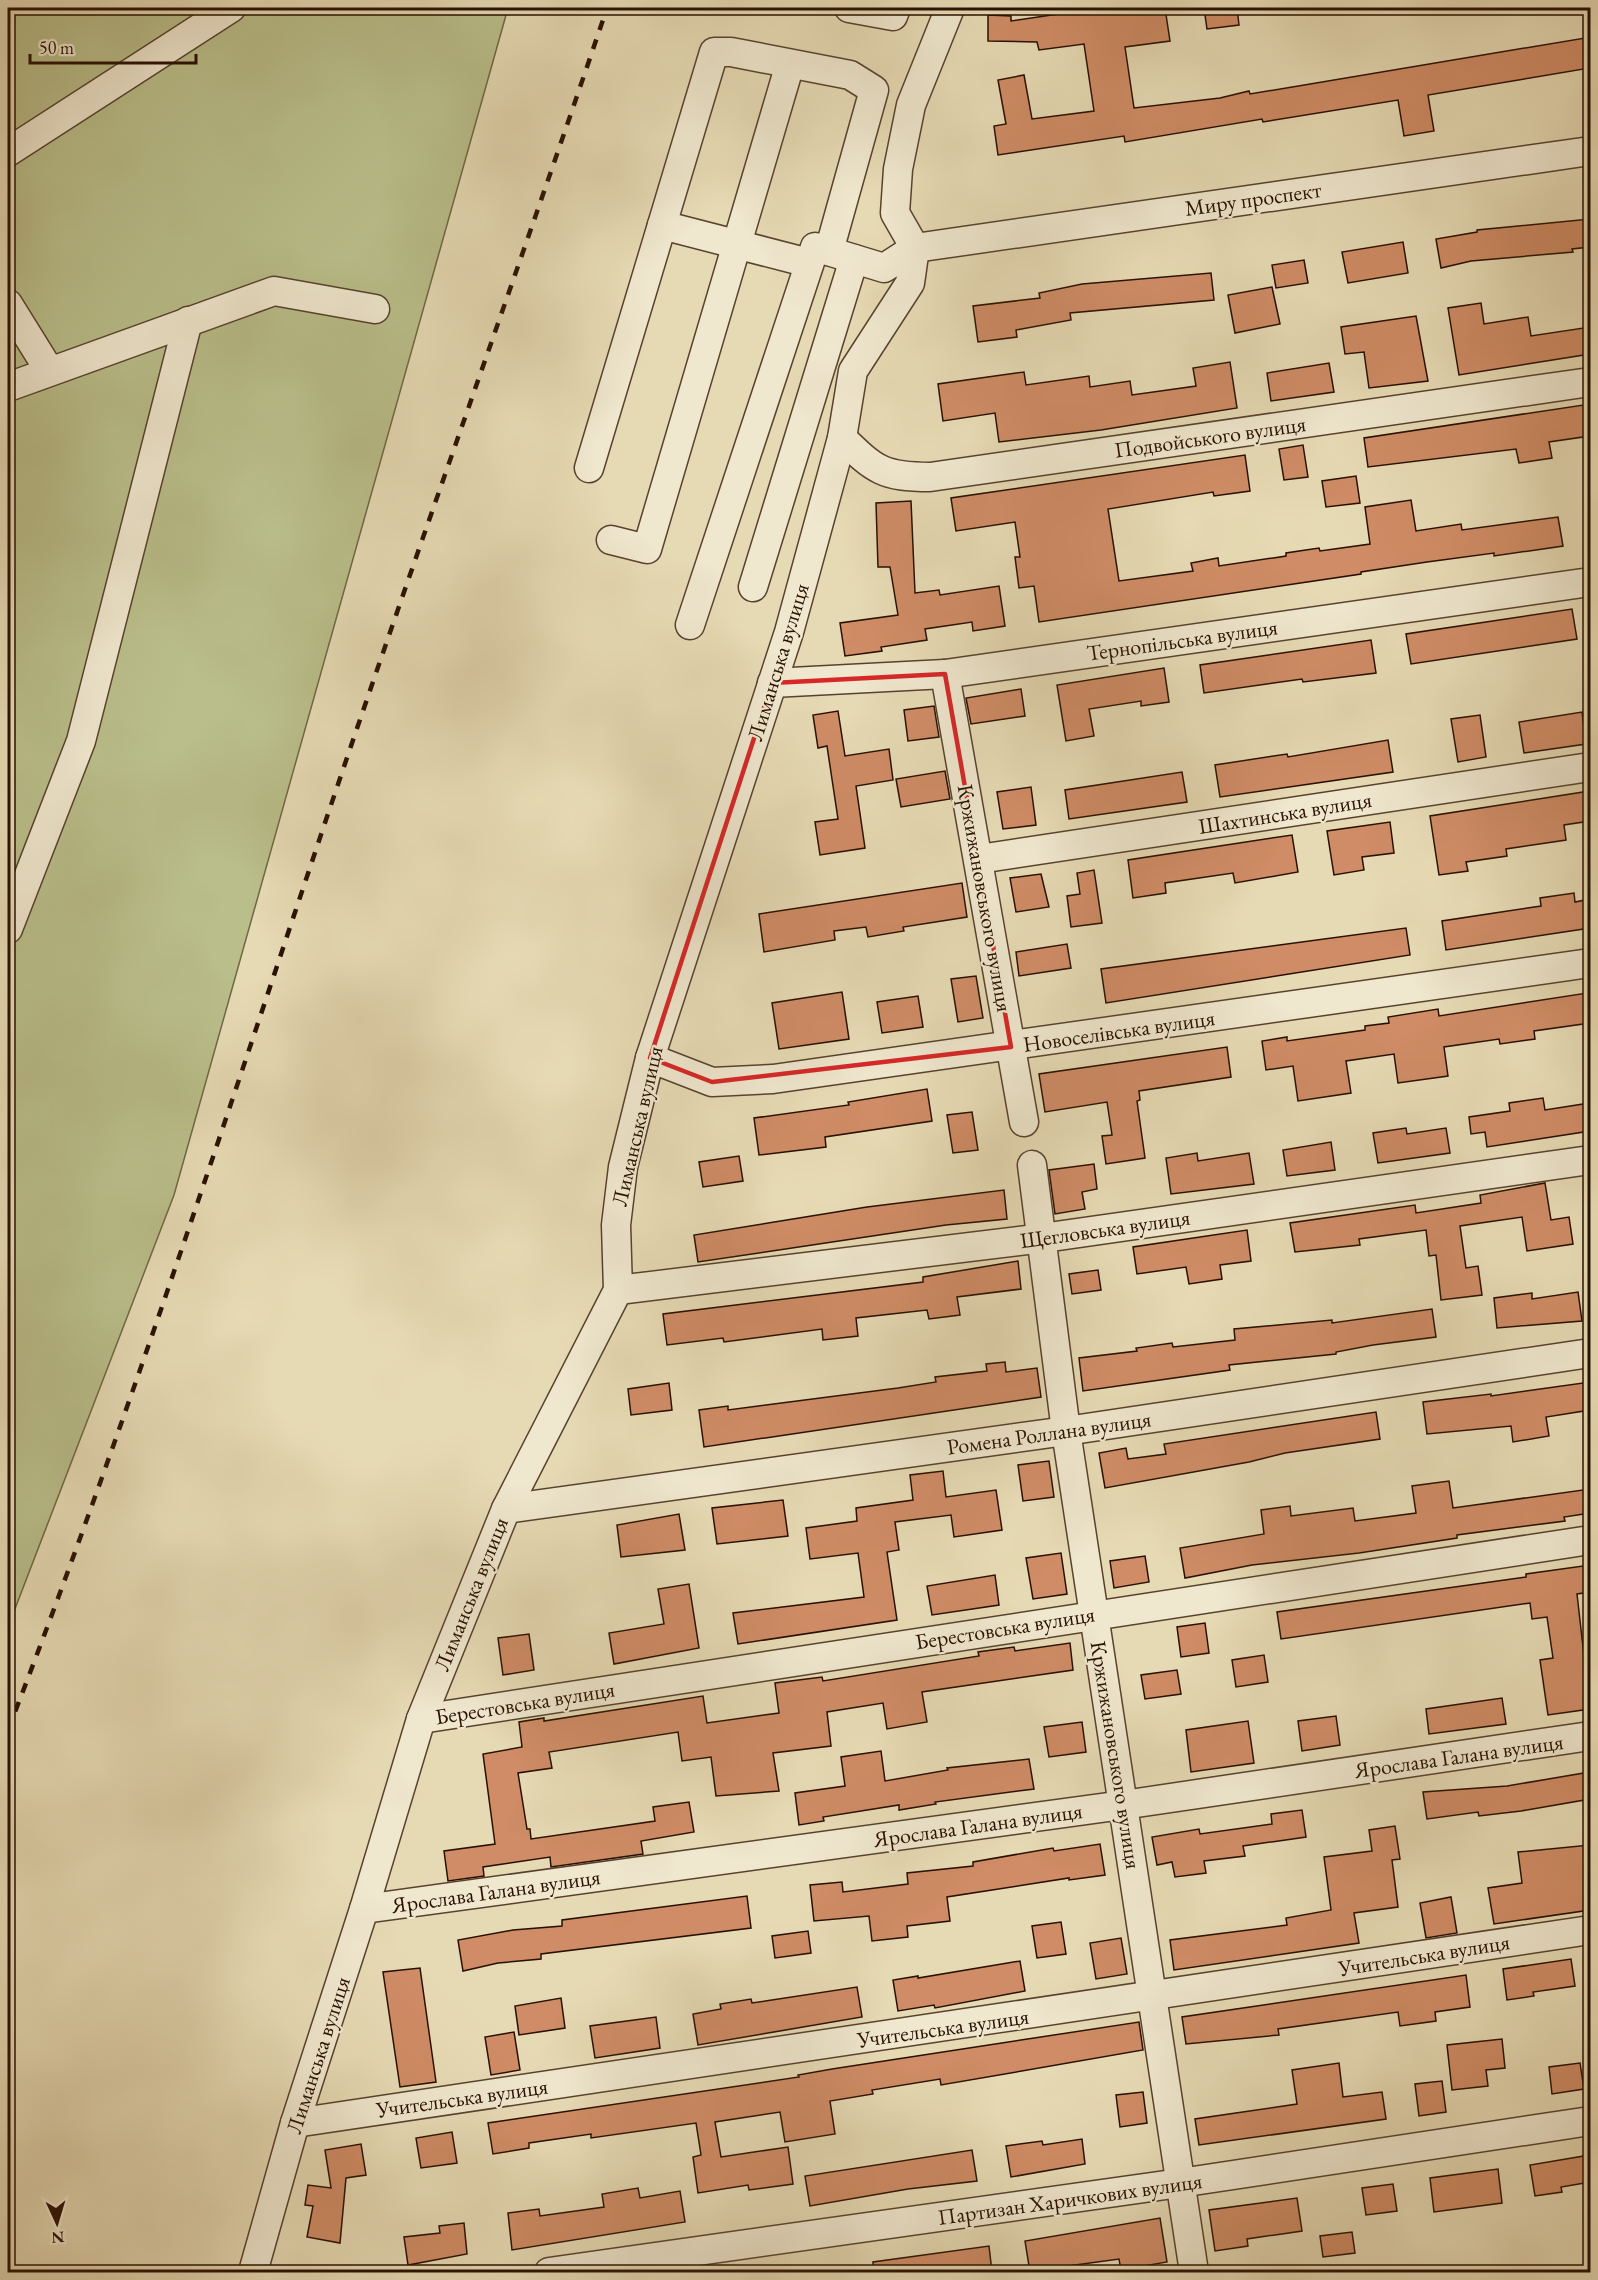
<svg xmlns="http://www.w3.org/2000/svg" width="1598" height="2280" viewBox="0 0 1598 2280" font-family="'EB Garamond',serif">
	<rect width="100%" height="100%" fill="#e6dab4"/>
	<filter id="stains"><feTurbulence type="fractalNoise" baseFrequency=".00333" numOctaves="4"/><feColorMatrix values="0 0 0 0 .2 0 0 0 0 .09 0 0 0 0 .02 0 0 0 .5 -.17"/></filter>
	<radialGradient id="worn" r=".72"><stop offset=".6" stop-color="#630" stop-opacity="0"/><stop offset="1" stop-color="#630" stop-opacity=".3"/></radialGradient>
	<polygon fill="#b9be8a" stroke="#706746" stroke-width="1.5" points="8,8 508,8 174,1195 8,1627"/>
	<g fill="#cf8c66" stroke="#281001" stroke-width="1.5">
		<polygon points="1099,8 1165,8 1170,41 1125,47 1134,108 1220,98 1249,91 1250,94 1585,38 1590,68 1428,95 1434,131 1404,136 1398,100 1263,122 1262,119 1125,142 1124,136 998,155 994,126 1006,124 998,80 1024,75 1032,119 1094,111 1084,44 1039,50 1037,42 988,41 988,15 1011,16 1011,21"/>
		<polygon points="1204,8 1237,8 1239,25 1207,29"/>
		<polygon points="1590,219 1590,247 1572,249 1573,252 1471,261 1441,268 1436,239 1477,232 1477,230"/>
		<polygon points="1403,242 1408,273 1348,283 1342,252"/>
		<polygon points="1304,260 1308,283 1276,288 1272,265"/>
		<polygon points="1211,273 1214,300 1070,313 1071,320 1016,330 1017,337 978,342 973,306 1040,298 1039,293 1082,284"/>
		<polygon points="1272,287 1280,324 1235,333 1228,295"/>
		<polygon points="1481,303 1484,324 1528,317 1531,336 1590,327 1590,354 1459,375 1448,308"/>
		<polygon points="1416,316 1428,381 1369,388 1364,352 1345,354 1341,327"/>
		<polygon points="1230,362 1237,408 1101,430 999,442 995,413 943,421 938,384 1024,372 1026,385 1089,376 1090,387 1130,381 1132,395 1196,386 1193,368"/>
		<polygon points="1329,363 1334,392 1271,401 1267,373"/>
		<polygon points="1590,404 1590,436 1549,442 1552,458 1519,463 1516,449 1368,467 1364,438"/>
		<polygon points="1303,445 1308,477 1284,480 1279,449"/>
		<polygon points="1245,455 1250,491 1214,496 1213,492 1108,509 1119,581 1193,571 1191,563 1218,558 1219,566 1286,556 1286,553 1319,548 1320,551 1370,544 1365,507 1411,500 1416,531 1461,524 1462,530 1558,517 1563,546 1494,556 1494,553 1427,562 1361,572 1361,574 1039,622 1034,586 1019,588 1015,557 1020,557 1015,522 956,531 951,498"/>
		<polygon points="1356,476 1360,503 1326,507 1322,481"/>
		<polygon points="911,501 915,593 939,590 940,595 999,586 1005,626 973,631 972,622 925,629 927,640 881,647 882,651 845,656 840,623 898,615 890,567 878,567 876,503"/>
		<polygon points="1572,609 1577,639 1411,664 1406,634"/>
		<polygon points="1371,640 1376,673 1303,682 1302,679 1204,693 1200,665"/>
		<polygon points="1164,668 1169,702 1141,706 1141,701 1089,709 1094,736 1066,741 1057,685"/>
		<polygon points="1021,689 1025,716 971,724 966,698"/>
		<polygon points="934,706 939,737 908,741 904,710"/>
		<polygon points="838,711 845,756 889,749 893,780 856,786 865,848 820,855 815,822 838,819 827,746 818,748 813,715"/>
		<polygon points="1582,712 1586,744 1524,753 1519,722"/>
		<polygon points="1480,715 1486,757 1458,762 1451,719"/>
		<polygon points="1388,740 1393,772 1220,797 1215,765 1287,754 1288,757"/>
		<polygon points="945,771 950,799 901,807 896,779"/>
		<polygon points="1182,772 1187,802 1069,819 1065,790"/>
		<polygon points="1031,787 1036,825 1003,829 997,792"/>
		<polygon points="1590,791 1590,821 1564,825 1566,840 1506,849 1507,856 1466,862 1468,871 1439,875 1430,816"/>
		<polygon points="1390,822 1394,853 1362,857 1364,870 1334,875 1327,831"/>
		<polygon points="1292,835 1298,872 1235,883 1233,873 1165,883 1166,893 1133,898 1128,860"/>
		<polygon points="1094,870 1102,923 1071,927 1067,896 1080,894 1077,873"/>
		<polygon points="1041,874 1049,907 1016,912 1010,878"/>
		<polygon points="962,883 967,917 903,927 904,931 868,937 866,927 834,931 835,940 764,952 759,914"/>
		<polygon points="1574,893 1575,902 1590,899 1590,928 1446,950 1442,921 1541,906 1540,898"/>
		<polygon points="1406,928 1410,955 1106,1003 1101,969"/>
		<polygon points="1067,944 1071,968 1019,976 1016,952"/>
		<polygon points="976,976 983,1018 958,1022 951,979"/>
		<polygon points="842,992 849,1039 779,1049 772,1003"/>
		<polygon points="1587,993 1590,1023 1534,1031 1535,1039 1500,1044 1499,1039 1444,1047 1448,1076 1398,1083 1394,1054 1346,1061 1351,1093 1298,1101 1293,1066 1266,1070 1262,1041 1287,1037 1287,1041 1365,1030 1365,1026 1389,1023 1388,1017 1438,1009 1439,1016"/>
		<polygon points="918,996 923,1027 882,1033 877,1002"/>
		<polygon points="1227,1047 1231,1077 1139,1091 1140,1100 1137,1101 1145,1158 1106,1164 1102,1136 1112,1135 1107,1102 1045,1112 1039,1074"/>
		<polygon points="927,1089 932,1121 825,1137 826,1147 759,1155 754,1118 849,1105 848,1102"/>
		<polygon points="1543,1098 1545,1110 1590,1103 1590,1131 1487,1147 1485,1132 1471,1134 1469,1117 1510,1111 1509,1103"/>
		<polygon points="972,1112 978,1150 953,1153 947,1115"/>
		<polygon points="1406,1128 1407,1134 1446,1128 1450,1153 1378,1163 1373,1133"/>
		<polygon points="1331,1142 1335,1170 1287,1176 1283,1150"/>
		<polygon points="1197,1153 1198,1161 1249,1153 1254,1184 1171,1194 1166,1158"/>
		<polygon points="739,1156 743,1181 703,1187 699,1162"/>
		<polygon points="1094,1164 1097,1189 1082,1192 1085,1209 1055,1214 1049,1170"/>
		<polygon points="1545,1183 1551,1220 1569,1217 1573,1244 1527,1251 1522,1217 1460,1226 1466,1268 1478,1266 1482,1295 1441,1300 1436,1255 1429,1256 1426,1230 1359,1239 1360,1245 1295,1252 1290,1223 1415,1205 1416,1213 1481,1203 1480,1195"/>
		<polygon points="1004,1190 1007,1219 946,1225 698,1262 694,1235 867,1207"/>
		<polygon points="1247,1230 1251,1261 1220,1265 1222,1279 1189,1284 1186,1267 1137,1274 1133,1247"/>
		<polygon points="1018,1261 1021,1289 957,1297 960,1315 929,1319 927,1310 856,1318 858,1336 823,1340 822,1329 724,1342 723,1338 667,1345 663,1314 923,1282 923,1277"/>
		<polygon points="1098,1270 1101,1290 1072,1294 1069,1274"/>
		<polygon points="1578,1292 1582,1321 1497,1328 1494,1298 1532,1293 1532,1299"/>
		<polygon points="1432,1309 1436,1337 1373,1345 1336,1352 1336,1354 1229,1365 1230,1370 1083,1391 1079,1358 1137,1351 1136,1348 1172,1343 1173,1347 1235,1340 1234,1329 1332,1320 1332,1323"/>
		<polygon points="1005,1362 1006,1372 1037,1368 1041,1397 704,1447 699,1410 728,1406 728,1410 898,1388 936,1382 935,1377 987,1371 986,1364"/>
		<polygon points="1590,1382 1590,1410 1546,1417 1549,1436 1513,1442 1511,1426 1427,1434 1423,1402 1491,1394 1491,1396"/>
		<polygon points="669,1383 672,1410 631,1415 628,1389"/>
		<polygon points="1376,1412 1380,1439 1285,1453 1249,1462 1105,1488 1099,1453 1126,1448 1128,1459 1166,1454 1164,1444"/>
		<polygon points="1049,1461 1054,1497 1023,1501 1018,1465"/>
		<polygon points="943,1471 946,1497 996,1490 1002,1530 954,1537 951,1515 895,1522 899,1550 887,1552 897,1620 738,1644 733,1613 864,1597 858,1553 810,1559 806,1528 857,1521 856,1508 913,1500 910,1475"/>
		<polygon points="1449,1481 1453,1508 1590,1489 1590,1513 1564,1517 1565,1521 1457,1535 1457,1538 1359,1553 1252,1565 1185,1578 1180,1548 1264,1534 1261,1510 1290,1506 1291,1516 1353,1508 1355,1521 1416,1513 1412,1486"/>
		<polygon points="783,1500 788,1536 717,1544 712,1508"/>
		<polygon points="679,1514 685,1550 621,1557 617,1525"/>
		<polygon points="1061,1553 1067,1594 1033,1599 1026,1558"/>
		<polygon points="1145,1556 1149,1582 1114,1588 1110,1561"/>
		<polygon points="1590,1565 1590,1592 1577,1594 1590,1709 1548,1715 1540,1660 1553,1658 1547,1617 1532,1619 1530,1603 1281,1639 1277,1612 1526,1577 1526,1574"/>
		<polygon points="995,1575 999,1605 932,1615 927,1586"/>
		<polygon points="689,1584 699,1648 614,1664 609,1633 664,1624 658,1589"/>
		<polygon points="1205,1623 1209,1653 1181,1657 1177,1627"/>
		<polygon points="529,1634 534,1670 503,1675 498,1638"/>
		<polygon points="1070,1643 1073,1670 922,1692 927,1722 887,1729 883,1703 827,1712 831,1746 773,1753 779,1791 716,1796 711,1757 682,1761 678,1732 549,1752 552,1768 518,1773 527,1829 530,1829 531,1839 655,1821 653,1807 689,1802 694,1832 641,1841 643,1854 551,1867 550,1857 483,1867 484,1876 448,1881 444,1851 495,1844 483,1754 522,1747 519,1722 544,1718 544,1721 703,1696 707,1723 779,1713 775,1683 822,1677 823,1681 979,1656 978,1652 1014,1647 1015,1651"/>
		<polygon points="1264,1655 1268,1682 1236,1687 1232,1660"/>
		<polygon points="1177,1670 1181,1694 1145,1699 1141,1675"/>
		<polygon points="1502,1698 1506,1724 1429,1734 1426,1709"/>
		<polygon points="1336,1716 1340,1745 1302,1751 1298,1721"/>
		<polygon points="1248,1721 1254,1763 1191,1772 1186,1730"/>
		<polygon points="1082,1722 1086,1752 1049,1757 1044,1727"/>
		<polygon points="881,1751 885,1781 948,1770 947,1768 1029,1759 1034,1789 935,1802 936,1804 899,1810 899,1805 823,1817 824,1821 799,1825 795,1793 845,1786 841,1757"/>
		<polygon points="1590,1772 1590,1799 1521,1811 1479,1816 1478,1812 1427,1819 1423,1792 1507,1786"/>
		<polygon points="1302,1810 1306,1837 1243,1846 1245,1856 1204,1861 1206,1873 1175,1877 1172,1862 1157,1865 1152,1837 1199,1829 1200,1834 1272,1824 1271,1814"/>
		<polygon points="1395,1826 1400,1859 1392,1860 1398,1907 1354,1913 1359,1943 1174,1970 1170,1940 1287,1925 1286,1918 1331,1910 1324,1857 1372,1851 1369,1830"/>
		<polygon points="1100,1844 1105,1875 1069,1880 1069,1878 947,1897 950,1921 907,1926 908,1937 872,1941 869,1916 814,1921 810,1885 842,1882 843,1892 908,1884 907,1873 973,1866 973,1862 1053,1848 1054,1851"/>
		<polygon points="1590,1845 1590,1910 1494,1924 1488,1888 1522,1883 1518,1852"/>
		<polygon points="747,1896 751,1928 541,1954 541,1959 498,1963 463,1971 458,1940 513,1930 562,1926 562,1920"/>
		<polygon points="1451,1897 1457,1933 1426,1938 1420,1903"/>
		<polygon points="1061,1922 1066,1954 1037,1958 1032,1926"/>
		<polygon points="808,1931 811,1953 775,1958 772,1936"/>
		<polygon points="1121,1938 1127,1974 1096,1979 1090,1943"/>
		<polygon points="1571,1959 1575,1986 1533,1992 1534,1996 1507,2000 1503,1969"/>
		<polygon points="1020,1961 1025,1991 935,2008 934,2005 898,2011 893,1980 918,1976 918,1978"/>
		<polygon points="420,1968 436,2082 400,2087 383,1972"/>
		<polygon points="1466,1975 1470,2007 1435,2012 1436,2021 1400,2026 1398,2012 1278,2029 1279,2035 1186,2044 1182,2017"/>
		<polygon points="857,1987 862,2017 698,2045 693,2014 721,2009 720,2004 751,1999 752,2003"/>
		<polygon points="561,1998 565,2028 519,2035 515,2006"/>
		<polygon points="656,2017 660,2048 595,2058 590,2026"/>
		<polygon points="1139,2022 1143,2050 941,2085 940,2079 872,2090 873,2094 830,2101 835,2134 785,2142 780,2112 715,2122 721,2157 788,2147 793,2184 749,2190 748,2185 698,2193 693,2157 701,2155 696,2123 591,2138 591,2134 529,2143 529,2148 493,2154 488,2123 799,2077 798,2075 832,2069"/>
		<polygon points="514,2032 520,2070 491,2075 485,2037"/>
		<polygon points="1502,2039 1505,2068 1486,2070 1488,2086 1452,2090 1447,2045"/>
		<polygon points="1339,2063 1343,2097 1382,2092 1386,2119 1199,2145 1195,2119 1297,2104 1292,2070"/>
		<polygon points="1580,2063 1584,2089 1552,2094 1549,2067"/>
		<polygon points="1442,2081 1446,2112 1419,2116 1415,2084"/>
		<polygon points="1143,2092 1147,2123 1120,2127 1116,2095"/>
		<polygon points="452,2132 457,2163 421,2168 416,2138"/>
		<polygon points="1082,2139 1085,2164 1011,2177 1006,2146 1042,2141 1043,2145"/>
		<polygon points="361,2144 366,2175 346,2178 340,2243 307,2237 313,2206 305,2205 308,2185 331,2188 325,2150"/>
		<polygon points="972,2150 977,2181 908,2189 810,2206 805,2176"/>
		<polygon points="1590,2155 1590,2182 1561,2187 1562,2192 1535,2196 1530,2165"/>
		<polygon points="1498,2169 1502,2203 1434,2212 1430,2178"/>
		<polygon points="1393,2184 1397,2211 1366,2215 1362,2188"/>
		<polygon points="638,2188 640,2198 680,2191 685,2222 512,2250 508,2213 539,2209 540,2216 604,2207 602,2194"/>
		<polygon points="1297,2198 1302,2231 1247,2239 1248,2246 1215,2251 1209,2210"/>
		<polygon points="1160,2218 1167,2262 1121,2270 1119,2259 1061,2267 1062,2272 1030,2272 1025,2241"/>
		<polygon points="464,2223 467,2254 408,2265 404,2237 440,2233 439,2226"/>
		<polygon points="1352,2232 1355,2253 1323,2257 1320,2236"/>
		<polygon points="989,2246 992,2272 873,2272 873,2262"/>
	</g>
	<g fill="none" stroke-linecap="round" stroke-linejoin="round">
		<defs>
			<g id="minor">
				<polyline points="849,8 893,16 896,8"/>
				<polyline points="8,152 231,8"/>
				<polyline points="662,225 809,263"/>
				<polyline points="8,304 49,370"/>
				<polyline points="8,387 274,291 375,309"/>
				<path d="M 842,438 C 875,470 883,477 930,477 L 1590,382"/>
				<polyline points="589,468 714,52 731,52 850,75 874,90 829,251"/>
				<polyline points="611,540 647,549 790,64"/>
				<polyline points="753,587 854,259"/>
				<polyline points="690,625 815,247 884,268 915,248 1590,151"/>
				<polyline points="945,674 1024,1122"/>
				<polyline points="772,683 945,674 1590,582"/>
				<polyline points="979,859 1590,767"/>
				<polyline points="8,929 81,741 188,321"/>
				<polyline points="650,1058 712,1082 773,1079 1590,963"/>
				<polyline points="1032,1165 1066,1431 1194,2272"/>
				<polyline points="618,1290 1043,1238 1590,1160"/>
				<polyline points="506,1509 1066,1431 1590,1353"/>
				<polyline points="421,1719 1590,1540"/>
				<polyline points="364,1909 1123,1805 1590,1736"/>
				<polyline points="295,2123 1590,1930"/>
				<polyline points="253,2272 295,2123 364,1909 421,1719 506,1509 618,1290 616,1225 623,1167 650,1058 789,632 842,438 853,371 910,283 915,248 895,213 898,169 911,105 950,8"/>
				<polyline points="549,2272 1180,2183 1590,2121"/>
			</g>
		</defs>
		<use href="#minor" stroke="#58422e" stroke-width="31"/>
		<use href="#minor" stroke="#efe7ce" stroke-width="28"/>
		<path stroke="#281001" stroke-width="4.5" stroke-dasharray="10 10" stroke-linecap="butt" d="M 8,1730 C 126,1426 227,1114 331,805 C 421,538 517,274 607,8"/>
	</g>
	<path fill="none" stroke="#d62828" stroke-width="4.5" stroke-linejoin="round" d="M 945,674 L 1011,1047 L 712,1082 L 650,1058 L 772,683 Z"/>
	<g text-anchor="middle" dominant-baseline="central" stroke-width="4.5" stroke-linejoin="round" paint-order="stroke">
		<g font-size="22" fill="#281001" stroke="#efe7ce">
			<text transform="translate(1253 199) rotate(-8)">Миру проспект</text>
			<text transform="translate(1210 437) rotate(-8)">Подвойського вулиця</text>
			<text transform="translate(1182 640) rotate(-8)">Тернопільська вулиця</text>
			<text transform="translate(778 662) rotate(-73)">Лиманська вулиця</text>
			<text transform="translate(1285 813) rotate(-9)">Шахтинська вулиця</text>
			<text transform="translate(985 898) rotate(80)">Кржижановського вулиця</text>
			<text transform="translate(1119 1031) rotate(-8)">Новоселівська вулиця</text>
			<text transform="translate(637 1126) rotate(-77)">Лиманська вулиця</text>
			<text transform="translate(1105 1229) rotate(-8)">Щегловська вулиця</text>
			<text transform="translate(1049 1433) rotate(-8)">Ромена Роллана вулиця</text>
			<text transform="translate(471 1594) rotate(-68)">Лиманська вулиця</text>
			<text transform="translate(1005 1628) rotate(-9)">Берестовська вулиця</text>
			<text transform="translate(525 1703) rotate(-9)">Берестовська вулиця</text>
			<text transform="translate(1116 1755) rotate(81)">Кржижановського вулиця</text>
			<text transform="translate(1459 1756) rotate(-8)">Ярослава Галана вулиця</text>
			<text transform="translate(978 1825) rotate(-8)">Ярослава Галана вулиця</text>
			<text transform="translate(496 1891) rotate(-8)">Ярослава Галана вулиця</text>
			<text transform="translate(1424 1955) rotate(-9)">Учительська вулиця</text>
			<text transform="translate(943 2028) rotate(-8)">Учительська вулиця</text>
			<text transform="translate(318 2055) rotate(-72)">Лиманська вулиця</text>
			<text transform="translate(462 2098) rotate(-8)">Учительська вулиця</text>
			<text transform="translate(1070 2199) rotate(-8)">Партизан Харичкових вулиця</text>
		</g>
	</g>
	<rect width="1598" height="2280" fill="none" stroke="#e6dab4" stroke-width="30"/>
	<rect x="9" y="9" width="1580" height="2262" fill="none" stroke="#281001" stroke-width="3"/>
	<rect x="15" y="15" width="1568" height="2250" fill="none" stroke="#281001" stroke-width="1.5"/>
	<g transform="translate(57 2223) rotate(176)" stroke="#efe7ce" stroke-width="4.5" paint-order="stroke">
	<path d="M0-4.5L10 22L0 15L-10 22Z" fill="#281001"/>
	<text y="-9" font-size="16" font-weight="bold" text-anchor="middle" fill="#281001">N</text>
	</g>
	<path d="M30 54v9h166v-9" fill="none" stroke="#281001" stroke-width="3"/>
	<text x="39" y="54" font-size="18" fill="#281001" stroke="#efe7ce" stroke-width="4.5" paint-order="stroke">50 m</text>
	<rect width="100%" height="100%" filter="url(#stains)"/>
	<rect width="100%" height="100%" fill="url(#worn)"/>
</svg>
